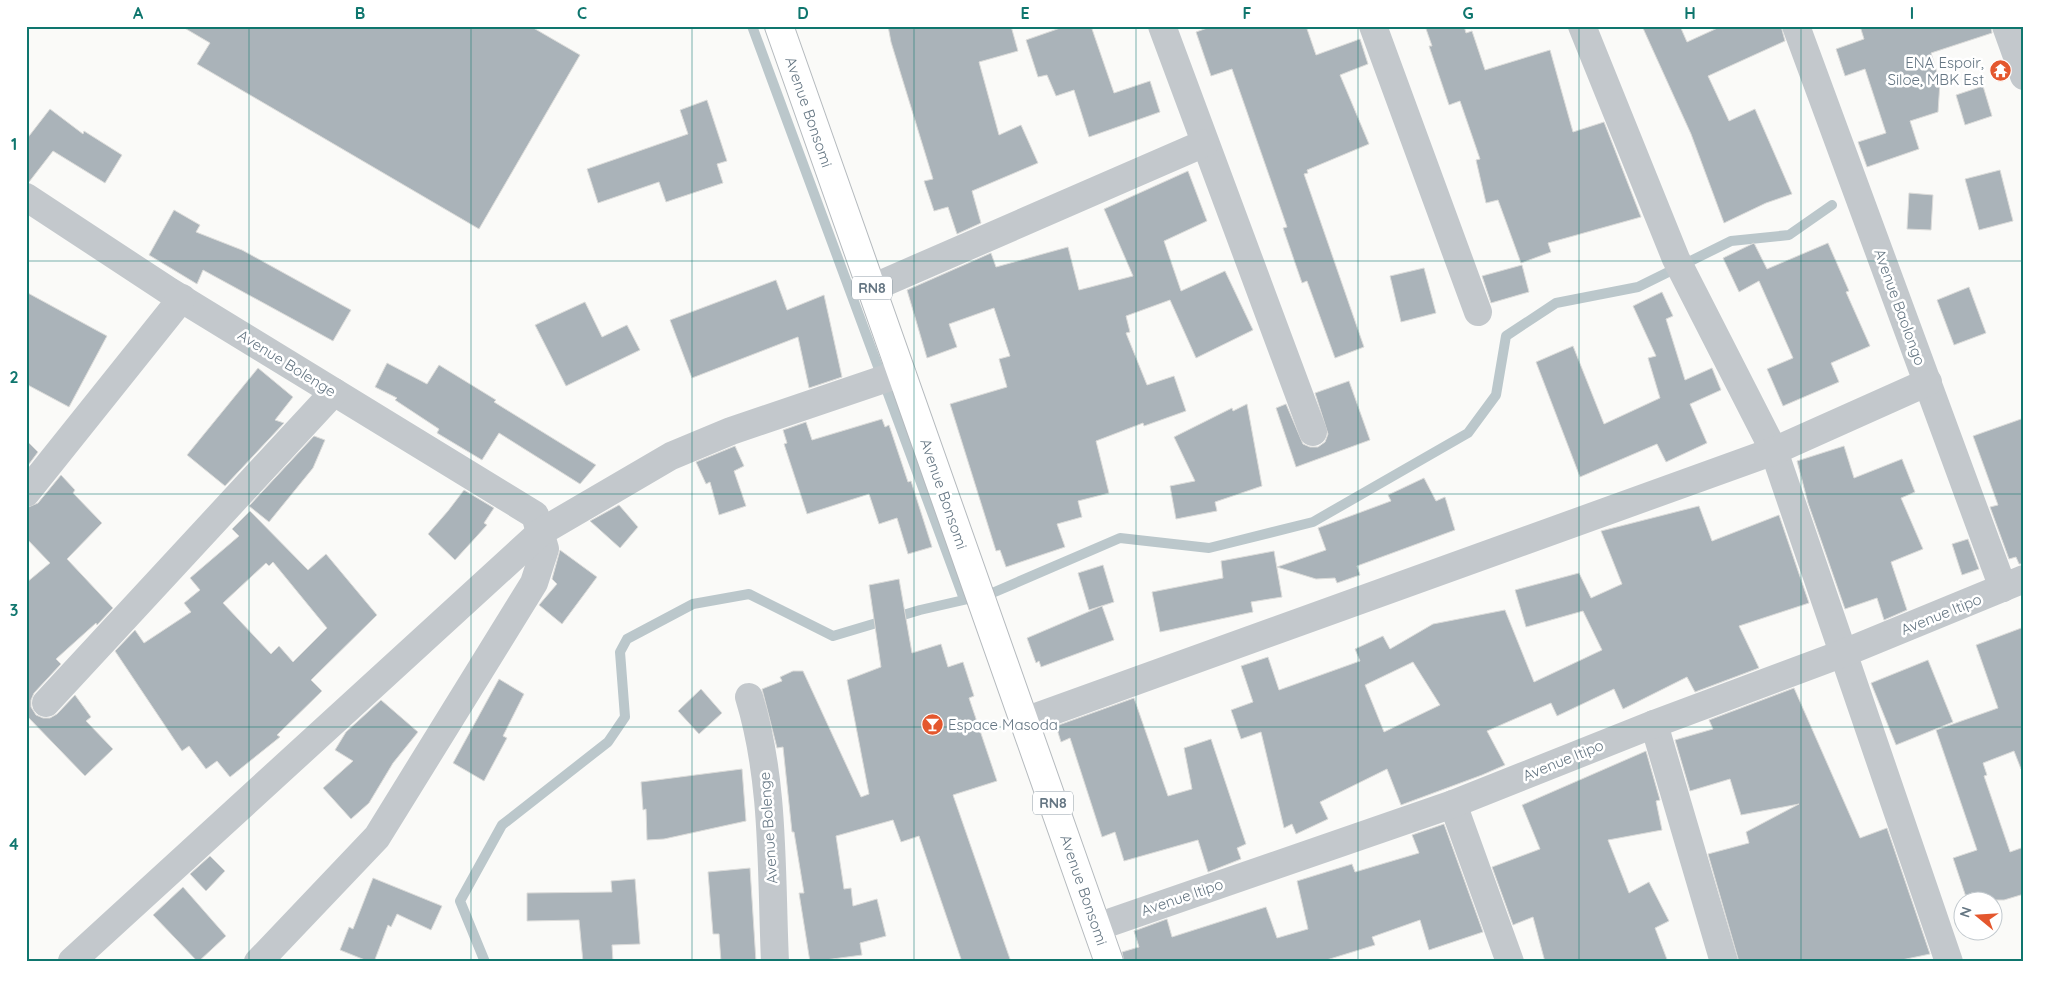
<svg xmlns="http://www.w3.org/2000/svg" width="2050" height="988" viewBox="0 0 2050 988" font-family="Quicksand,sans-serif">
	<rect width="100%" height="100%" fill="#fafaf8"/>
	<g fill="none" stroke-linecap="round" stroke-linejoin="round">
		<g stroke="#bbc7cb" stroke-width="10">
			<polyline points="752,26 964,599"/>
			<polyline points="485,962 460,901 502,825 608,742 625,717 620,652 627,639 693,604 749,594 833,636 920,610 990,594 1120,538 1209,548 1313,522 1468,433 1496,395 1506,336 1556,303 1638,287 1731,241 1789,235 1832,205"/>
		</g>
	</g>
	<g fill="#aab3b9" stroke="#dcdcda" fill-rule="evenodd">
		<polygon points="181,26 530,26 580,55 479,229 197,64 210,43"/>
		<polygon points="888,26 1011,26 1018,51 979,62 999,135 1021,125 1038,163 972,191 981,223 957,234 948,207 934,211 924,181 933,179 891,42"/>
		<polygon points="1066,26 1091,26 1114,93 1150,81 1160,112 1089,137 1074,90 1056,96 1047,75 1038,77 1026,40"/>
		<polygon points="1213,26 1306,26 1316,55 1360,39 1368,64 1340,75 1369,144 1307,170 1308,173 1304,174 1364,347 1335,358 1307,281 1302,283 1283,228 1287,227 1232,69 1211,76 1196,32"/>
		<polygon points="1425,26 1464,26 1466,33 1472,31 1485,70 1550,50 1573,132 1604,122 1641,217 1548,243 1551,252 1521,263 1498,200 1486,203 1476,160 1480,159 1460,101 1449,105 1429,46 1432,46"/>
		<polygon points="1642,26 1680,26 1687,42 1722,26 1781,26 1785,41 1708,76 1729,121 1755,109 1792,194 1766,203 1724,223 1691,134"/>
		<polygon points="1860,26 1991,26 1992,33 1931,53 1940,82 1938,112 1910,121 1919,149 1867,167 1858,142 1886,133 1865,69 1845,76 1836,49 1864,39"/>
		<polygon points="1983,86 1992,116 1965,125 1956,95"/>
		<polygon points="707,100 727,161 717,164 723,183 666,202 659,182 598,203 587,169 688,134 680,110"/>
		<polygon points="50,109 83,134 84,131 122,155 105,183 53,151 29,182 26,181 26,140"/>
		<polygon points="2000,170 2013,221 1979,230 1965,179"/>
		<polygon points="1188,171 1207,221 1164,241 1181,291 1225,271 1253,330 1196,358 1170,300 1126,316 1130,332 1126,333 1147,385 1174,376 1186,411 1144,426 1143,423 1096,441 1109,493 1078,501 1082,517 1057,524 1065,547 1006,567 1000,550 996,551 950,404 1007,387 999,359 1010,356 994,308 949,324 957,347 927,358 907,290 991,253 996,267 1068,247 1079,290 1133,276 1104,209"/>
		<polygon points="1909,193 1933,195 1931,230 1907,229"/>
		<polygon points="174,210 200,225 196,232 242,250 351,310 333,341 203,270 197,284 149,255"/>
		<polygon points="1754,243 1767,269 1828,243 1849,291 1846,292 1870,346 1831,363 1839,382 1783,406 1767,369 1793,358 1759,281 1739,292 1723,258"/>
		<polygon points="1522,265 1529,292 1491,303 1482,276"/>
		<polygon points="1424,268 1436,313 1401,322 1390,276"/>
		<polygon points="776,280 787,310 824,295 842,377 809,388 798,337 692,378 670,320"/>
		<polygon points="1969,287 1986,333 1954,345 1937,300"/>
		<polygon points="26,292 107,336 69,407 26,384"/>
		<polygon points="1662,292 1673,316 1666,319 1685,380 1712,368 1721,390 1690,404 1707,443 1666,462 1657,444 1580,477 1536,362 1573,346 1604,424 1660,398 1648,358 1656,356 1633,306"/>
		<polygon points="585,302 602,337 627,325 640,350 566,386 535,325"/>
		<polygon points="387,363 427,384 439,365 496,400 494,402 596,465 580,484 499,433 482,460 437,433 439,429 395,400 397,398 375,387"/>
		<polygon points="258,368 293,397 275,420 284,423 225,486 187,455"/>
		<polygon points="1349,381 1370,440 1296,467 1276,408 1286,404 1303,444 1310,447 1318,447 1325,442 1328,434 1315,393"/>
		<polygon points="1247,404 1262,486 1215,502 1217,511 1176,519 1170,486 1195,481 1174,437 1232,408 1233,411"/>
		<polygon points="2024,418 2024,564 2019,564 2016,557 2009,559 1990,507 1998,505 1973,436"/>
		<polygon points="882,419 885,427 889,425 908,482 911,481 932,547 908,554 897,518 879,524 869,494 807,514 784,444 787,443 783,430 806,422 812,440"/>
		<polygon points="314,436 325,440 313,468 269,522 249,506"/>
		<polygon points="26,440 38,452 26,468"/>
		<polygon points="735,446 744,466 734,471 746,506 719,515 710,482 706,484 696,462"/>
		<polygon points="1844,446 1854,478 1902,459 1915,492 1901,498 1923,549 1891,562 1907,610 1884,620 1877,598 1845,609 1808,503 1797,461"/>
		<polygon points="61,475 75,490 73,493 102,523 67,559 113,608 97,625 96,623 56,659 61,664 34,693 31,700 31,707 36,715 43,718 50,718 57,714 75,695 91,717 86,721 113,749 85,776 26,715 26,583 50,563 26,538 26,508 38,503"/>
		<polygon points="1424,478 1436,501 1445,497 1455,530 1357,566 1360,575 1337,583 1335,578 1316,579 1277,567 1326,550 1318,528 1391,501 1388,495"/>
		<polygon points="464,490 494,508 484,523 487,525 455,560 428,534 448,511"/>
		<polygon points="619,505 638,527 620,548 590,521"/>
		<path d="M 1699,506 L 1712,541 L 1779,515 L 1809,603 L 1739,626 L 1759,668 L 1695,692 L 1687,677 L 1623,709 L 1614,689 L 1557,716 L 1551,703 L 1487,731 L 1505,765 L 1482,775 L 1401,805 L 1387,769 L 1320,802 L 1328,819 L 1296,834 L 1292,824 L 1284,828 L 1261,732 L 1241,739 L 1231,710 L 1253,702 L 1241,666 L 1268,657 L 1279,690 L 1360,661 L 1355,649 L 1383,636 L 1390,649 L 1433,624 L 1505,610 L 1534,682 L 1602,650 L 1583,611 L 1526,627 L 1515,590 L 1579,573 L 1591,598 L 1622,584 L 1601,531 ZM 1413,662 L 1440,705 L 1384,732 L 1365,685 Z"/>
		<path d="M 250,511 L 308,570 L 326,554 L 377,615 L 311,680 L 322,691 L 277,735 L 280,737 L 230,777 L 217,761 L 206,769 L 189,746 L 182,751 L 115,651 L 135,630 L 144,643 L 191,612 L 184,603 L 200,590 L 190,578 L 239,536 L 232,529 ZM 273,562 L 327,628 L 293,662 L 279,646 L 271,654 L 223,603 L 266,563 L 269,566 Z"/>
		<polygon points="1968,539 1979,569 1962,575 1952,544"/>
		<polygon points="560,550 597,577 562,624 539,605 557,584 552,579"/>
		<polygon points="1274,551 1282,597 1251,602 1253,612 1160,632 1152,592 1223,578 1221,561"/>
		<polygon points="1103,565 1114,602 1089,610 1078,573"/>
		<polygon points="899,579 912,653 941,644 948,667 963,662 974,696 969,698 997,781 953,795 1011,962 962,962 919,836 901,842 893,820 836,836 844,889 851,888 853,906 877,899 886,936 860,943 862,955 810,962 799,893 804,893 794,832 792,832 783,747 777,748 762,689 782,681 780,677 793,671 803,671 861,797 869,794 847,680 881,667 869,585"/>
		<polygon points="1102,606 1114,640 1041,667 1039,661 1036,663 1027,638"/>
		<polygon points="2024,627 2024,768 2021,769 2014,751 1983,763 1987,775 1984,776 2010,852 2024,847 2024,894 2004,900 1967,900 1953,858 1977,850 1936,730 1998,708 1976,645"/>
		<polygon points="1928,660 1953,722 1896,745 1871,683"/>
		<polygon points="499,679 524,694 503,736 507,738 484,781 453,763"/>
		<polygon points="1794,688 1860,838 1887,828 1930,954 1892,962 1739,962 1708,854 1749,843 1746,832 1799,804 1741,815 1730,779 1690,791 1675,740 1713,729 1709,720"/>
		<polygon points="701,689 722,713 699,734 678,711"/>
		<polygon points="1134,698 1168,796 1192,789 1184,748 1211,739 1246,844 1237,848 1241,859 1208,872 1198,840 1124,861 1115,832 1102,837 1070,738 1061,742 1056,726"/>
		<polygon points="381,700 418,732 393,763 369,803 351,819 323,788 353,761 335,750 346,732"/>
		<polygon points="1646,751 1660,800 1656,801 1662,830 1608,840 1629,893 1649,882 1669,921 1655,928 1668,962 1545,962 1533,917 1513,925 1492,867 1540,849 1522,805"/>
		<polygon points="742,769 746,821 664,839 647,840 646,809 643,810 641,782"/>
		<polygon points="1444,824 1483,932 1429,950 1420,920 1372,937 1375,945 1320,962 1124,962 1122,952 1139,947 1134,931 1167,919 1172,937 1266,907 1277,938 1308,929 1297,881 1352,864 1355,872 1419,853 1412,835"/>
		<polygon points="210,856 225,871 206,891 190,874"/>
		<polygon points="750,868 756,962 721,962 719,934 713,934 708,872"/>
		<polygon points="373,878 442,906 431,930 397,914 391,927 388,925 374,962 370,962 340,950 349,927 353,929"/>
		<polygon points="635,879 640,944 612,945 613,962 583,962 579,920 527,921 527,893 612,892 611,881"/>
		<polygon points="183,887 226,936 198,962 153,915"/>
	</g>
	<g fill="none" stroke-linecap="round" stroke-linejoin="round">
		<defs>
			<polyline id="primary" points="779,26 1109,962"/>
		</defs>
		<use href="#primary" stroke="#b5babe" stroke-width="30"/>
		<g stroke="#c3c8cc" stroke-width="28">
			<polyline points="1162,26 1313,432"/>
			<polyline points="1373,26 1478,312"/>
			<polyline points="1582,26 1676,259 1774,451 1949,962"/>
			<polyline points="1796,26 2003,588"/>
			<polyline points="2006,26 2024,76"/>
			<polyline points="26,197 169,291 535,515 545,549 534,583 377,837 258,962"/>
			<polyline points="872,288 1205,143"/>
			<polyline points="26,493 182,298"/>
			<path d="M 749,697 C 775,782 771,874 775,962"/>
			<polyline points="46,703 334,392"/>
			<polyline points="1025,721 1774,451 1928,382"/>
			<polyline points="1654,724 1724,962"/>
			<polyline points="1453,804 1510,962"/>
			<polyline points="1097,927 1453,804 1654,724 1844,653 2024,579"/>
			<polyline points="72,961 541,532 671,456 731,431 902,373"/>
		</g>
		<use href="#primary" stroke="#fff" stroke-width="28"/>
	</g>
	<path fill="none" stroke="#0f766e" stroke-width="1" stroke-opacity="0.55" d="M 249,26 L 249,962M 471,26 L 471,962M 692,26 L 692,962M 914,26 L 914,962M 1136,26 L 1136,962M 1358,26 L 1358,962M 1579,26 L 1579,962M 1801,26 L 1801,962M 26,261 L 2024,261M 26,494 L 2024,494M 26,727 L 2024,727"/>
	<defs>
		<symbol id="temple-disc" viewBox="-11 -11 22 22"><circle r="9.5" fill="#e4572e" stroke="#fff"/><path d="M0-6L5-2H3V0L6.5 2.5H4V6H1.5V3h-3V6H-4V2.5H-6.5L-3 0V-2H-5Z" fill="#fff"/></symbol>
		<symbol id="bar-disc" viewBox="-11 -11 22 22"><circle r="9.5" fill="#e4572e" stroke="#fff"/><path d="M-6-5H6L.8 .8V4.5H3.5V6h-7V4.5H-.8V.8Z" fill="#fff"/></symbol>
	</defs>
	<g fill-rule="evenodd">
		<use href="#temple-disc" x="1988" y="58" width="25" height="25"/>
		<use href="#bar-disc" x="920" y="712" width="25" height="25"/>
	</g>
	<g text-anchor="middle" dominant-baseline="central" stroke-width="5" stroke-linejoin="round" paint-order="stroke">
		<g fill="#fff" stroke="#939fa8" stroke-width="1">
			<rect x="852" y="276.5" width="40" height="23" rx="4"/>
			<rect x="1033" y="791.5" width="40" height="23" rx="4"/>
		</g>
		<g font-size="14" font-weight="bold" fill="#657683">
			<text x="872" y="288">RN8</text>
			<text x="1053" y="803">RN8</text>
		</g>
		<g font-size="15" fill="#657683" stroke="#fff" text-anchor="end">
			<text x="1984" y="62">ENA Espoir,<tspan x="1984" dy="17">Siloe, MBK Est</tspan></text>
			<text x="948" y="724" text-anchor="start">Espace Masoda</text>
		</g>
		<g font-size="15" fill="#657683" stroke="#fff">
			<text transform="translate(809 112) rotate(71)">Avenue Bonsomi</text>
			<text transform="translate(1900 307) rotate(70)">Avenue Baolongo</text>
			<text transform="translate(287 363) rotate(32)">Avenue Bolenge</text>
			<text transform="translate(944 494) rotate(71)">Avenue Bonsomi</text>
			<text transform="translate(1941 614) rotate(-22)">Avenue Itipo</text>
			<text transform="translate(1563 760) rotate(-22)">Avenue Itipo</text>
			<text transform="translate(768 828) rotate(-94)">Avenue Bolenge</text>
			<text transform="translate(1084 890) rotate(71)">Avenue Bonsomi</text>
			<text transform="translate(1182 897) rotate(-19)">Avenue Itipo</text>
		</g>
	</g>
	<rect width="2050" height="988" fill="none" stroke="#ffffff" stroke-width="55"/>
	<g transform="translate(1978 916) rotate(288)"><circle r="24" fill="#ffffff" stroke="#c1c8cd"/>
	<path d="M0-4L9 19L0 12L-9 19Z" fill="#e4572e"/>
	<text y="-8" font-size="14" font-weight="bold" text-anchor="middle" fill="#657683">N</text>
	</g>
	<rect x="28" y="28" width="1994" height="932" fill="none" stroke="#0f766e" stroke-width="2"/>
	<g font-size="16" text-anchor="middle" font-weight="bold" fill="#0f766e">
		<text x="138" y="19">A</text>
		<text x="360" y="19">B</text>
		<text x="582" y="19">C</text>
		<text x="803" y="19">D</text>
		<text x="1025" y="19">E</text>
		<text x="1247" y="19">F</text>
		<text x="1468" y="19">G</text>
		<text x="1690" y="19">H</text>
		<text x="1912" y="19">I</text>
		<text x="14" y="150">1</text>
		<text x="14" y="383">2</text>
		<text x="14" y="616">3</text>
		<text x="14" y="850">4</text>
	</g>
</svg>
